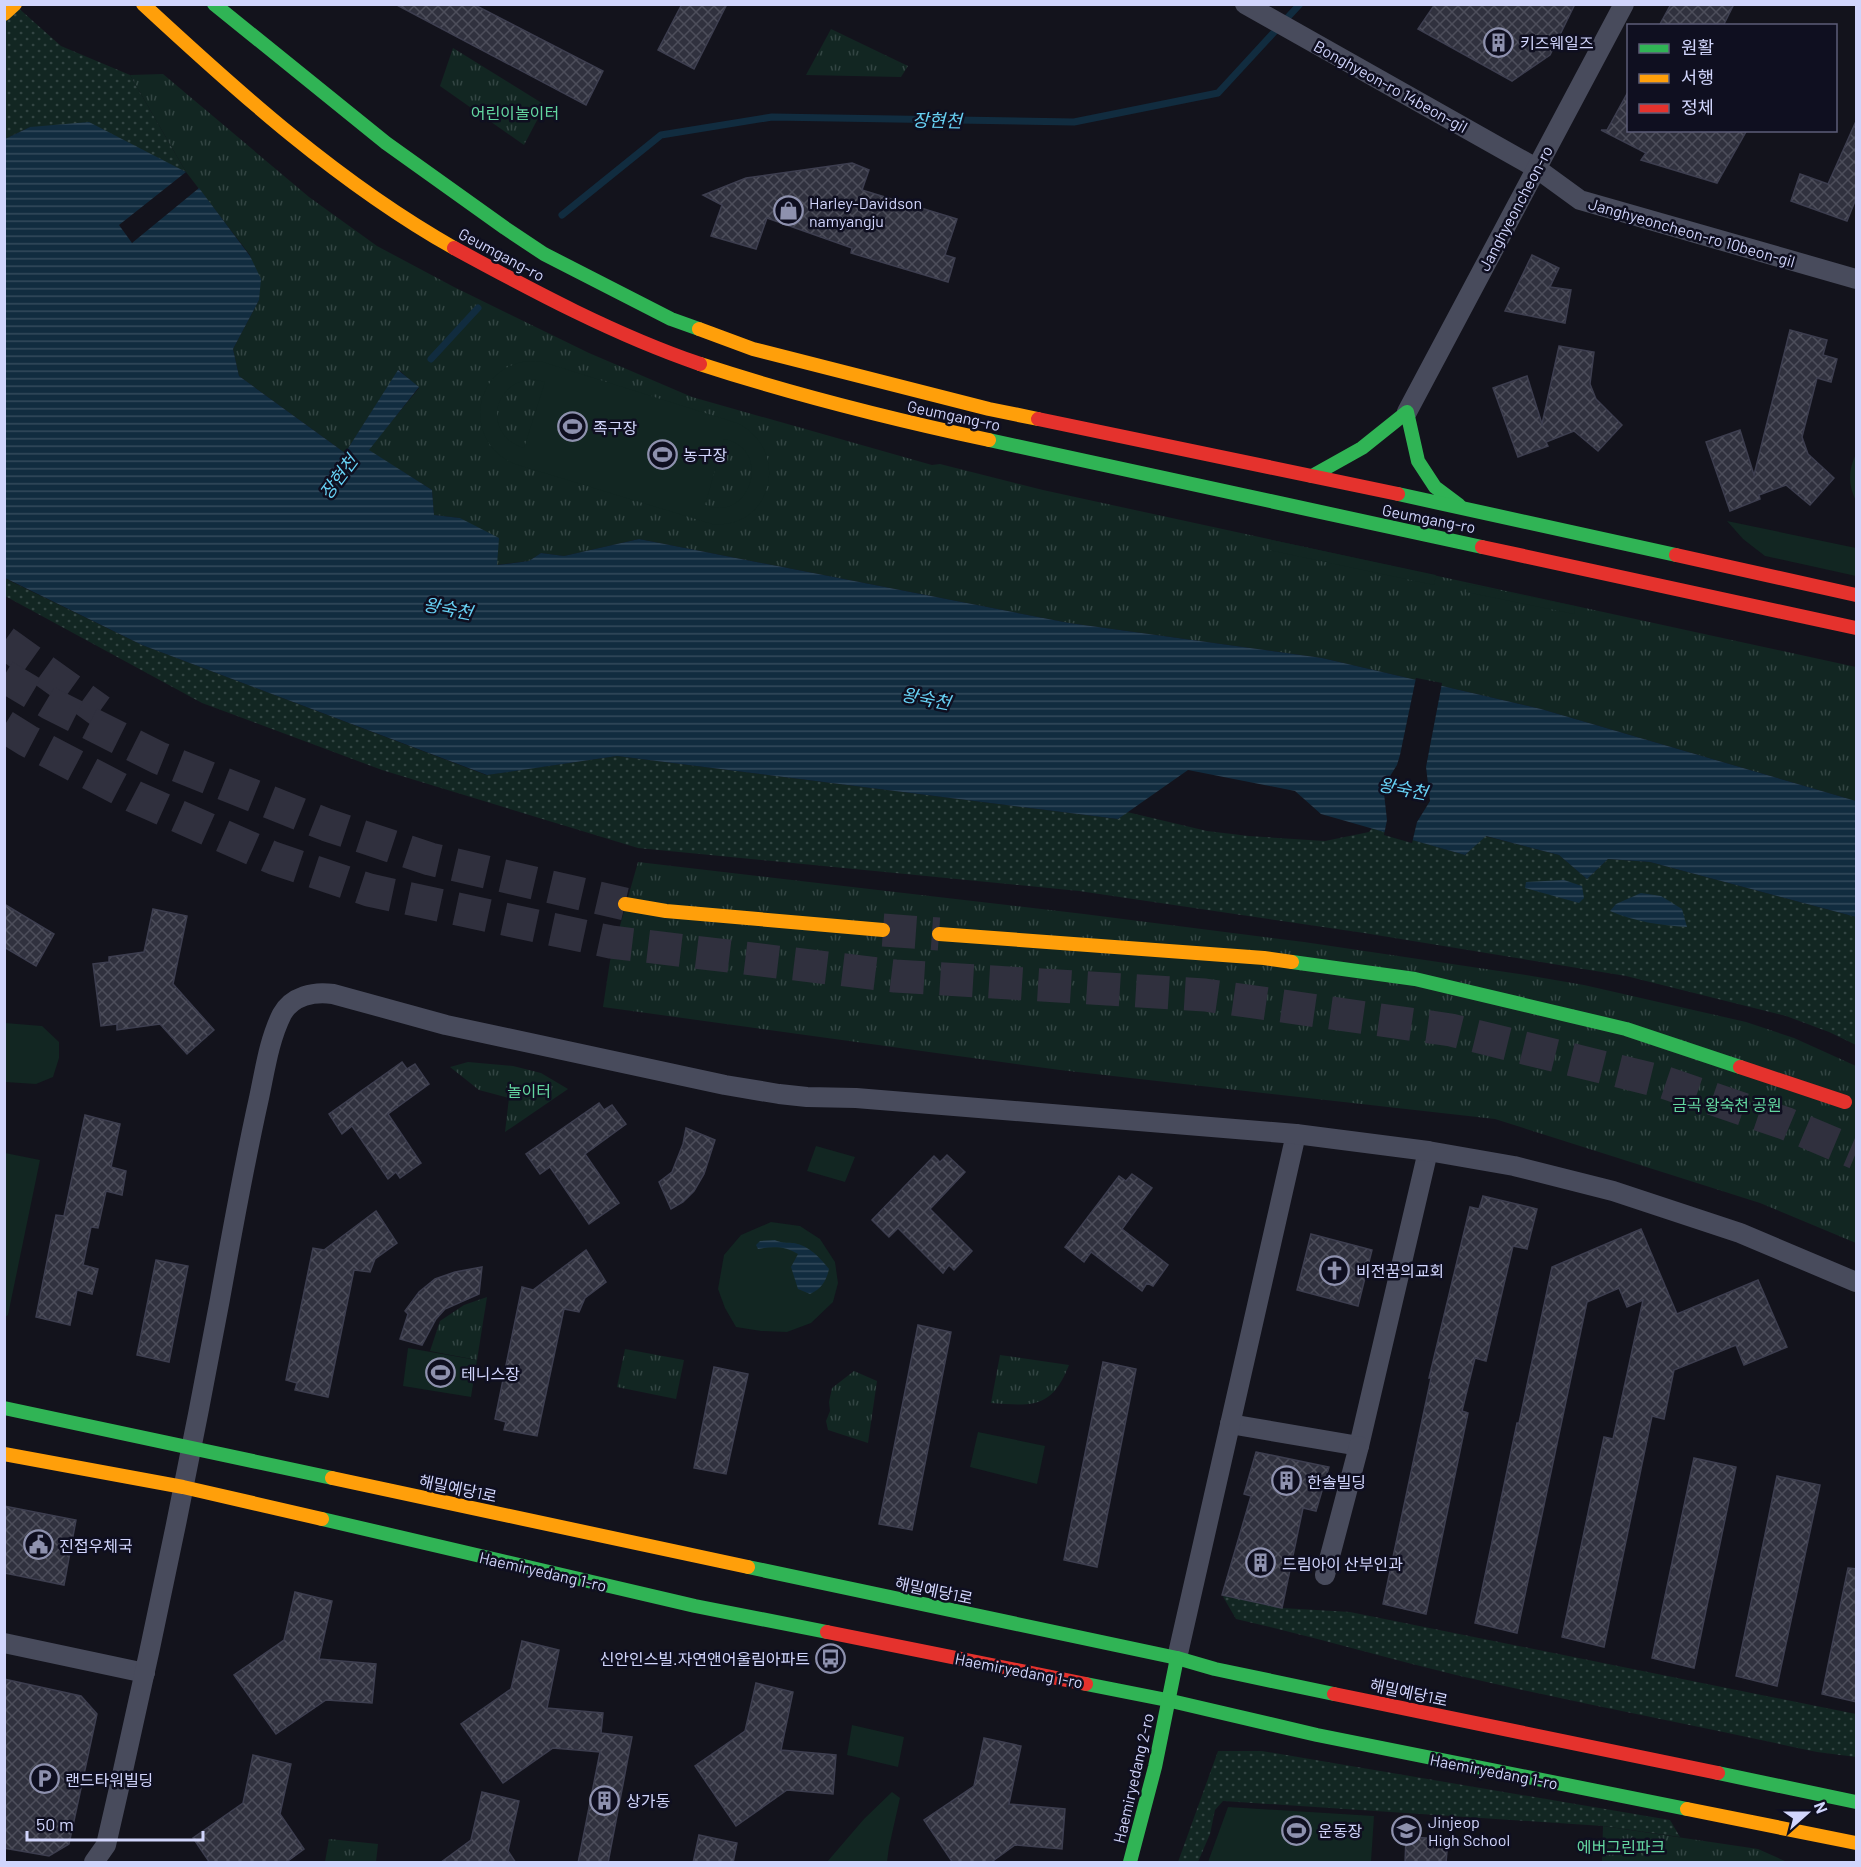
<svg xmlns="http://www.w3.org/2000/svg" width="1861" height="1867" viewBox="0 0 1861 1867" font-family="Barlow,'Noto Sans KR',sans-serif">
	<defs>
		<pattern id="grass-dots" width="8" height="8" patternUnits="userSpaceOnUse" patternTransform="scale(1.5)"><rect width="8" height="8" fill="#122622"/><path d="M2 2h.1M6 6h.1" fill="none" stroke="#334543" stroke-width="1.8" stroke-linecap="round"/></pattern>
		<pattern id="park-tufts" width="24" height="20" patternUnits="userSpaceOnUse" patternTransform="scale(1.5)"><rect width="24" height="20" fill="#122622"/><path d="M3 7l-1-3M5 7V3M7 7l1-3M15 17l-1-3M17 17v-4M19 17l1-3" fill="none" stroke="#334543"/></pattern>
		<pattern id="water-rules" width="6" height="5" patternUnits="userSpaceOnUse" patternTransform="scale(1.5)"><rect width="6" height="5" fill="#112c3f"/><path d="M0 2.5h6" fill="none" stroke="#334a5c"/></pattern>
		<pattern id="building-cross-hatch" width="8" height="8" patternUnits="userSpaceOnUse" patternTransform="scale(1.5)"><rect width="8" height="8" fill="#30313e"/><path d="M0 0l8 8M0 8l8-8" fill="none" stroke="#4d4e5b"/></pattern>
	</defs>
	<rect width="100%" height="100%" fill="#13131c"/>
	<g fill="url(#grass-dots)">
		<polygon points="5,5 15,5 61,46 130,75 186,172 157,158 30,127 5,139"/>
		<polygon points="4,578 142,645 486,775 617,756 1118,819 1127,812 1207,831 1249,836 1325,841 1369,832 1372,828 1465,855 1485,836 1559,855 1587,879 1608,859 1650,862 1856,917 1856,1045 1829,1032 1786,1016 1626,976 1364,933 1079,891 638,848 382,770 202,703 5,596"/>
		<path d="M 1222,1595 L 1282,1608 L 1350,1612 L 1856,1714 L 1856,1757 L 1817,1752 C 1697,1726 1576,1703 1456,1675 C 1382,1657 1310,1636 1236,1619 Z"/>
		<polygon points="1218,1751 1262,1751 1670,1820 1680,1837 1603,1826 1223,1801 1215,1810 1210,1834 1198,1862 1178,1862"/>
	</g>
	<g fill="url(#park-tufts)">
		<polygon points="831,29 908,66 901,77 806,75"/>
		<polygon points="453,48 545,105 524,145 440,86"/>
		<polygon points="163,74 309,197 377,246 454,287 589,353 692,397 932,465 940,464 1043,490 1856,667 1856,801 1541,709 1322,658 1069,623 639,539 564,556 541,553 529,561 496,565 460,518 434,515 432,490 368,450 419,388 399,370 345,453 239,376 233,349 259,300 250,255 186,172 130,75"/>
		<path d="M 1856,454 L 1856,501 C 1848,484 1848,471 1856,454 Z"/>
		<polygon points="638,862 1084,914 1304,942 1526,975 1584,985 1746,1022 1794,1038 1856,1066 1856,1243 1760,1203 1495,1119 1060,1070 603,1007 610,961"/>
		<polygon points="468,1062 513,1066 541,1073 568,1089 505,1132 509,1098 479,1090 450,1067"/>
		<polygon points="487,1297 477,1360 430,1351 440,1321 464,1305"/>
		<polygon points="625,1349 684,1360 676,1399 617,1387"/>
		<path d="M 1000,1355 L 1069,1365 C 1052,1409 1032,1406 991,1403 Z"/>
		<polygon points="854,1371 877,1381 868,1443 828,1430 826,1421 830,1411 829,1402 832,1388"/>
		<polygon points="1603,1826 1758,1849 1787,1862 1602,1862"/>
		<polygon points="329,1839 378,1844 376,1862 325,1862"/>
	</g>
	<g fill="#122622" fill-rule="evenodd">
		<path d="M 528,361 L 543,362 L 737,423 C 791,449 773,530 712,524 L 515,464 C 463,443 471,368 528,361 ZM 532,379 L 545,382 L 524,448 C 484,436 490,383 532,379 ZM 724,439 C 773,448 751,524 705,505 Z"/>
		<polygon points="1727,521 1856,548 1856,576 1765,556 1743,539"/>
		<polygon points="1272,540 1436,575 1434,585 1269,550"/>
		<polygon points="1467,584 1575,606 1574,614 1466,592"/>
		<polygon points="5,1023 42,1026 59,1042 59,1058 53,1077 36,1084 5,1082"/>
		<polygon points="816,1146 855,1157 845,1182 807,1171"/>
		<polygon points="5,1153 40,1160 8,1315 5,1317"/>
		<polygon points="771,1222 800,1226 820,1239 835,1262 838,1283 833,1302 811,1323 787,1332 761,1331 736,1327 725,1308 718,1289 724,1255 741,1235"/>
		<polygon points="408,1348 477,1360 471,1397 403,1386"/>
		<polygon points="978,1432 1045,1446 1037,1484 970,1467"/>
		<polygon points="852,1725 904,1737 898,1767 847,1755"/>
		<polygon points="892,1792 900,1798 889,1847 887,1862 827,1862 864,1819"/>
		<polygon points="1228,1807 1374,1816 1371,1862 1208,1862"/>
	</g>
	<g fill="url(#water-rules)">
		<polygon points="89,122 186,172 119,225 132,243 199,188 250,256 261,279 259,300 233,349 239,376 345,453 398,370 419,387 369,450 432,490 434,515 460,518 499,538 497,565 529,561 541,553 564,556 639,539 1069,623 1322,658 1541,709 1856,801 1856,917 1650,862 1608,859 1587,879 1559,855 1486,836 1465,855 1321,814 1295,791 1188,770 1118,819 617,756 487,775 142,645 5,578 5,139 30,127"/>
		<polygon points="1564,880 1582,886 1584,898 1579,903 1525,888 1526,882"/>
		<path d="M 1641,893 L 1661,896 L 1682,909 L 1687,927 C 1660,925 1635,922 1610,911 L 1616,904 Z"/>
		<path d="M 775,1240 C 784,1244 786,1242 794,1243 C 810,1246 820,1258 829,1269 C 826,1282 821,1289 810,1294 L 798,1289 L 791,1267 L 798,1254 C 786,1246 772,1246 758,1249 L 756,1245 L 760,1241 Z"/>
	</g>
	<polygon fill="#13131c" points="1416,678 1442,683 1426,767 1430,801 1417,822 1412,843 1384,835 1387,820 1384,793 1387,781 1397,765 1400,755"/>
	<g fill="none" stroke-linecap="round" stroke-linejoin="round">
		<g stroke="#112c3f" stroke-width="7">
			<polyline points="562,215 661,135 772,117 1074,122 1218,93 1300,4"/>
			<polyline points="431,359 478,308"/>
		</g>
	</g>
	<g fill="url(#building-cross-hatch)" stroke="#3d3e4f" stroke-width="1.5">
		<polygon points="395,4 473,4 603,71 586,105"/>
		<polygon points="682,4 727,4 694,69 658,50"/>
		<polygon points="1435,4 1575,4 1550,55 1512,81 1418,29"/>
		<polygon points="1671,4 1734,4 1723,26 1659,26"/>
		<polygon points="1629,90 1629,130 1747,130 1717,183 1641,160 1646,153 1601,130 1607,130"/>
		<polygon points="1857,119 1857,196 1847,221 1791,201 1800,174 1828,184"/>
		<polygon points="852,163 869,170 862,190 957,219 945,255 955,258 948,282 851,253 852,248 767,218 756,249 711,236 722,205 703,195 746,178"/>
		<polygon points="1532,255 1559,268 1550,287 1571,290 1565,323 1505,311"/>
		<polygon points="1790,330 1827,340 1823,355 1837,359 1831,382 1817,378 1802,437 1808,454 1834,478 1810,505 1786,485 1759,495 1760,499 1730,511 1706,442 1740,430 1754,475"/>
		<polygon points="1559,346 1594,352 1590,384 1596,399 1622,425 1598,451 1574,431 1546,442 1548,446 1518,457 1493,388 1527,376 1542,424"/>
		<polygon points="4,904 54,934 36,966 4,947"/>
		<polygon points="153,909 187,916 173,984 214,1030 187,1054 160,1024 117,1030 117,1024 101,1026 93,964 109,962 109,957 144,952"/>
		<polygon points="402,1062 407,1069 415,1064 429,1084 388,1114 421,1163 400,1178 396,1172 388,1179 352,1126 342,1134 329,1114"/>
		<polygon points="599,1103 604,1110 612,1105 626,1124 585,1154 619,1203 589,1224 550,1167 540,1174 526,1154"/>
		<polygon points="85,1115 120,1124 111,1167 126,1171 122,1195 106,1191 98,1228 91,1227 83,1265 98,1269 92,1294 77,1290 70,1325 36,1317 56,1215 64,1216"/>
		<polygon points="686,1128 715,1140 704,1174 694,1191 683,1202 671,1209 659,1182 672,1172 683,1144"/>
		<polygon points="947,1155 965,1172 930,1209 972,1251 954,1270 949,1265 943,1273 898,1228 889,1237 872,1220 934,1156 940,1162"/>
		<polygon points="1132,1174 1152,1188 1122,1229 1168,1265 1153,1286 1147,1283 1142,1291 1091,1252 1084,1262 1065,1247 1119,1176 1126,1181"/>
		<polygon points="1483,1196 1537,1209 1527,1249 1513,1246 1486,1361 1475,1358 1462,1411 1468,1413 1426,1614 1383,1604 1431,1378 1429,1378 1470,1207 1479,1209"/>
		<polygon points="376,1211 397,1243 375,1259 370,1272 354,1270 328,1397 295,1390 297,1383 286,1380 313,1248 324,1250"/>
		<polygon points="1641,1229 1677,1314 1758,1280 1787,1347 1744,1365 1736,1345 1674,1370 1664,1419 1652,1416 1604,1647 1562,1637 1604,1437 1613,1439 1643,1300 1627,1307 1619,1288 1587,1302 1517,1633 1475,1623 1517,1423 1519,1423 1552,1267"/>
		<polygon points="1311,1234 1372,1250 1358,1306 1297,1290"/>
		<polygon points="586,1250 606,1282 585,1298 579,1312 564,1309 537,1436 504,1430 506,1422 495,1419 522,1287 533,1290"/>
		<polygon points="156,1260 188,1266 169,1362 137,1355"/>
		<polygon points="482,1267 479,1294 445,1309 436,1319 422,1345 400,1339 408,1314 405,1311 419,1292 435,1279 455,1272"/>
		<polygon points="918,1325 951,1332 912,1530 879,1524"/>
		<polygon points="1103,1362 1136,1369 1097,1567 1064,1560"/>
		<polygon points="714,1367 748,1374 726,1474 694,1468"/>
		<polygon points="1256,1452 1329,1467 1316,1511 1303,1508 1282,1608 1222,1595 1251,1496 1244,1494"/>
		<polygon points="1694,1458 1736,1467 1694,1668 1652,1658"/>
		<polygon points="1777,1476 1820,1485 1777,1686 1736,1676"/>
		<polygon points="4,1506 76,1520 64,1585 4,1573"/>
		<polygon points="1848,1568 1857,1569 1857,1702 1822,1694"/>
		<polygon points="295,1592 332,1601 319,1659 376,1664 372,1703 326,1700 276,1734 234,1675 284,1640"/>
		<polygon points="522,1641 559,1650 547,1708 603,1713 601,1733 632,1737 608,1863 578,1863 600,1752 553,1748 503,1783 461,1724 511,1689"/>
		<polygon points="4,1679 81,1696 97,1714 69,1844 49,1856 4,1848"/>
		<polygon points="756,1683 793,1692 781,1750 836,1755 833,1794 787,1790 736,1826 695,1766 745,1731"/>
		<polygon points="984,1738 1021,1746 1009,1804 1065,1809 1062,1849 1015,1845 990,1863 953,1863 924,1820 974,1786"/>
		<polygon points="253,1755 291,1764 280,1814 304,1849 285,1863 210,1863 193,1838 243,1803"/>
		<polygon points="482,1792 519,1801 508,1851 516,1863 440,1863 471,1840"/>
		<polygon points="699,1835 737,1843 733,1863 693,1863"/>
		<polygon points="1406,1837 1448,1839 1446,1863 1405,1863"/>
	</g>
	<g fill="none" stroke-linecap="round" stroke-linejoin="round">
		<g stroke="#30303e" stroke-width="33" stroke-dasharray="33 16" stroke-linecap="butt">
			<polyline points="4,642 100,711"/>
			<polyline points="4,676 51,704 159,758 327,825 430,859 625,904"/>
			<polyline points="4,726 28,741 135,797 273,858 369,890 611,942 895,976 1205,995 1451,1030 1663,1082 1787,1124 1856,1153"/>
			<polyline points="883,930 939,934"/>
		</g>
		<g stroke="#484b5c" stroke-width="20">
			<polyline points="1245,4 1536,168 1580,200 1856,279"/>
			<polyline points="1407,412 1624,4"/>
			<polyline points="1230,1424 1359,1446 1428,1151"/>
			<polyline points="1325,1575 1359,1446"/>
			<polyline points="4,1643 145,1673"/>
			<polyline points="1177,1658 1296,1134"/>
			<path d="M 94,1862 L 106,1845 C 148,1664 186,1482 220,1299 C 232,1232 244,1165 259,1098 C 265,1070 269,1040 282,1014 C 292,996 314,991 333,994 L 446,1025 L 725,1085 L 779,1094 L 807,1097 L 856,1098 L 1296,1134 L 1428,1151 L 1514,1166 L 1613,1191 L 1740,1233 L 1856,1282"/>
		</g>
		<g stroke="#30b455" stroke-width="14">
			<polyline points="214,4 386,143 505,228 544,254 671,319 699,329"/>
			<polyline points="989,440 1482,547"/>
			<polyline points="1312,476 1362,448 1407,412 1418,461 1435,487 1459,505"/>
			<polyline points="1398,494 1676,555"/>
			<polyline points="1292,962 1415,979 1626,1029 1740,1067"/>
			<polyline points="4,1408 332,1478"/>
			<polyline points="322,1519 695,1606 827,1632"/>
			<polyline points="748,1567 1177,1658 1215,1669 1334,1694"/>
			<polyline points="1086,1684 1167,1700 1317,1735 1687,1809"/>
			<polyline points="1718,1773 1856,1802"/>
			<polyline points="1130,1862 1155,1767 1177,1658"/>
		</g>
		<g stroke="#ff9f0a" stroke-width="14">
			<path d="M 143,4 C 239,93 339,183 454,248"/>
			<polyline points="4,14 15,4"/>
			<polyline points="699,329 753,349 989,409 1038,419"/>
			<path d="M 700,364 C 795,395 891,419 989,440"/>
			<polyline points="625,904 666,911 883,930"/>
			<polyline points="939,934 1264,958 1292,962"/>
			<polyline points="4,1454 183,1487 322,1519"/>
			<polyline points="332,1478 748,1567"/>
			<polyline points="1687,1809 1856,1843"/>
		</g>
		<g stroke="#e5322d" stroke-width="14">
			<path d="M 454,248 C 533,291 615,335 700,364"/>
			<polyline points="1038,419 1398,494"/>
			<polyline points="1482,547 1856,628"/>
			<polyline points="1676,555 1856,595"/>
			<polyline points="1740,1067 1845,1102"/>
			<polyline points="827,1632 1086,1684"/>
			<polyline points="1334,1694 1718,1773"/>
		</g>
	</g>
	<defs>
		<symbol id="building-ring" viewBox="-11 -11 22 22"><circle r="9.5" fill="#0f0f20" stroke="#8e91ae" stroke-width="1.5"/><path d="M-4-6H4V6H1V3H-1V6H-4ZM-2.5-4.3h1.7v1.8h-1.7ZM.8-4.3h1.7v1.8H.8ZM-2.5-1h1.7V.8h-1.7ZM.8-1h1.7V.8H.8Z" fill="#8e91ae"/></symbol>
		<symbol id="shop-ring" viewBox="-11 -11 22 22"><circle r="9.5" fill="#0f0f20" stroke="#8e91ae" stroke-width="1.5"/><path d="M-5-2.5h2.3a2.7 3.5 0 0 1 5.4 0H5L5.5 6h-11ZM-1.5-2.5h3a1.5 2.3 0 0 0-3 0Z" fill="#8e91ae"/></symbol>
		<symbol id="stadium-ring" viewBox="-11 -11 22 22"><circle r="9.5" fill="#0f0f20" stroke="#8e91ae" stroke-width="1.5"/><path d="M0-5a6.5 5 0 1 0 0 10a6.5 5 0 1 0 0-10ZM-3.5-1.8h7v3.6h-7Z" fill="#8e91ae"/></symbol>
		<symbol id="church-ring" viewBox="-11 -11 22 22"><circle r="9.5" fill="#0f0f20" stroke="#8e91ae" stroke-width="1.5"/><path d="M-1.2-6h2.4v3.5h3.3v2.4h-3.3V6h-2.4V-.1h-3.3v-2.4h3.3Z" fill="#8e91ae"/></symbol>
		<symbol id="civic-ring" viewBox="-11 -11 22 22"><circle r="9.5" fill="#0f0f20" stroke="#8e91ae" stroke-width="1.5"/><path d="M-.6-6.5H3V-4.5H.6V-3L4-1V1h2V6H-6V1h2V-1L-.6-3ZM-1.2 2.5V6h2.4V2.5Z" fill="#8e91ae"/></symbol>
		<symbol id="bus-ring" viewBox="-11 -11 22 22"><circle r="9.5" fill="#0f0f20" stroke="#8e91ae" stroke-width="1.5"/><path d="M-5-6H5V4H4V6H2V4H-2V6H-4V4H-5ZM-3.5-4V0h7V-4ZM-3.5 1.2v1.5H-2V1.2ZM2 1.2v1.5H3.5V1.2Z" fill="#8e91ae"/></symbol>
		<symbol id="parking-ring" viewBox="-11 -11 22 22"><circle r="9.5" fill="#0f0f20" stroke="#8e91ae" stroke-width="1.5"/><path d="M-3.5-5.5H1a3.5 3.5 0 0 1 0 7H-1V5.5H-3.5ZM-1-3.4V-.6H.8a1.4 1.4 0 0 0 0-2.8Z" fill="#8e91ae"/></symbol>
		<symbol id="school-ring" viewBox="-11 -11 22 22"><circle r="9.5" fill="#0f0f20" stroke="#8e91ae" stroke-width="1.5"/><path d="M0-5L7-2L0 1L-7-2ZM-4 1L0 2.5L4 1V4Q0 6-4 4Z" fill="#8e91ae"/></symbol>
	</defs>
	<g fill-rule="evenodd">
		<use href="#building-ring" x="1482" y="26" width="33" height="33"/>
		<use href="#shop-ring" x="772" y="194" width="33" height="33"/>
		<use href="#stadium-ring" x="556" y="410" width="33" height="33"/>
		<use href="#stadium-ring" x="646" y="438" width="33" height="33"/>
		<use href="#church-ring" x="1318" y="1254" width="33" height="33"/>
		<use href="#stadium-ring" x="424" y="1356" width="33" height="33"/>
		<use href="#building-ring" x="1270" y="1464" width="33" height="33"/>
		<use href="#civic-ring" x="22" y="1528" width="33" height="33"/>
		<use href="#building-ring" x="1244" y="1546" width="33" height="33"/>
		<use href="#bus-ring" x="814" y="1642" width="33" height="33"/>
		<use href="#parking-ring" x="28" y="1762" width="33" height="33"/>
		<use href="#building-ring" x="588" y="1784" width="33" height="33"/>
		<use href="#stadium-ring" x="1280" y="1814" width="33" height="33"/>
		<use href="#school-ring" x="1390" y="1814" width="33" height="33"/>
	</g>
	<g text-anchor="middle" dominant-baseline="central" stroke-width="5" stroke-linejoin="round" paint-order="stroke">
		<g font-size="16" fill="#d1d5fc" stroke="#0f0f20" text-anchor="start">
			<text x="1520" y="42">키즈웨일즈</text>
			<text x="809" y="202">Harley-Davidson<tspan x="809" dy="18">namyangju</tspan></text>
			<text x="593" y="427">족구장</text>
			<text x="683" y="454">농구장</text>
			<text x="1356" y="1270">비전꿈의교회</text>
			<text x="461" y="1373">테니스장</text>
			<text x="1307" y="1481">한솔빌딩</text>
			<text x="59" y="1545">진접우체국</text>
			<text x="1282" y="1563">드림아이 산부인과</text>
			<text x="810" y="1658" text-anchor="end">신안인스빌.자연앤어울림아파트</text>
			<text x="65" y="1779">랜드타워빌딩</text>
			<text x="626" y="1800">상가동</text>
			<text x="1428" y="1821">Jinjeop<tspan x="1428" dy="18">High School</tspan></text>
			<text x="1318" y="1830">운동장</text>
		</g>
		<g font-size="16" fill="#d1d5fc" stroke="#0f0f20">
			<text transform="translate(1391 86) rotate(29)">Bonghyeon-ro 14beon-gil</text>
			<text transform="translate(1515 208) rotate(-62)">Janghyeoncheon-ro</text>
			<text transform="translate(1692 232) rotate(16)">Janghyeoncheon-ro 10beon-gil</text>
			<text transform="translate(502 254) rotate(28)">Geumgang-ro</text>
			<text transform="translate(954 415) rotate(12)">Geumgang-ro</text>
			<text transform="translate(1429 518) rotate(11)">Geumgang-ro</text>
			<text transform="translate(458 1488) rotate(12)">해밀예당1로</text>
			<text transform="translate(543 1571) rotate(13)">Haemiryedang 1-ro</text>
			<text transform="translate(934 1590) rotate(12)">해밀예당1로</text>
			<text transform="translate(1019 1670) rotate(11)">Haemiryedang 1-ro</text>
			<text transform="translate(1409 1692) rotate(12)">해밀예당1로</text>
			<text transform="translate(1494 1771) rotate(11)">Haemiryedang 1-ro</text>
			<text transform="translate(1133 1778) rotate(-77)">Haemiryedang 2-ro</text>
		</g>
		<g font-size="16" fill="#63d6a0" stroke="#0f0f20">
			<text x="515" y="112">어린이놀이터</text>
			<text x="529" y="1090">놀이터</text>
			<text x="1727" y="1104">금곡 왕숙천 공원</text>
			<text x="1621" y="1846">에버그린파크</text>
		</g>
		<g font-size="18" font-style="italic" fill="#67d1f4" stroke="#0f0f20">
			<text transform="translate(937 120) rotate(1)">장현천</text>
			<text transform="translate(338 477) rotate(-53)">장현천</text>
			<text transform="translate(448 608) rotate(11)">왕숙천</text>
			<text transform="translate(926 698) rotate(11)">왕숙천</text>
			<text transform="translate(1403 788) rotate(11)">왕숙천</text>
		</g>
	</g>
	<rect width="1861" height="1867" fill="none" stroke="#d1d5fc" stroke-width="12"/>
	<rect x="1627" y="24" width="210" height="108" fill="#0f0f20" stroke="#5d5e78" stroke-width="1.5"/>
	<rect x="1639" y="44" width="30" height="9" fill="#30b455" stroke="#5d5e78" stroke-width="1.5"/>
	<text x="1681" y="54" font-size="18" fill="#d1d5fc">원활</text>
	<rect x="1639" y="74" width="30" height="9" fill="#ff9f0a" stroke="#5d5e78" stroke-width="1.5"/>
	<text x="1681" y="84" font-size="18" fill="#d1d5fc">서행</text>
	<rect x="1639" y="104" width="30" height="9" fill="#e5322d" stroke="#5d5e78" stroke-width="1.5"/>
	<text x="1681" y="114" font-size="18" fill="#d1d5fc">정체</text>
	<g transform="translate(1807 1813) rotate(69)" stroke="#0f0f20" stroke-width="4.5" paint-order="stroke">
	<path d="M0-4.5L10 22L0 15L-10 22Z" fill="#d1d5fc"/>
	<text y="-9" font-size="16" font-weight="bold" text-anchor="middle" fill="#d1d5fc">N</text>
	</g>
	<path d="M27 1831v9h176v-9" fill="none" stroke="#d1d5fc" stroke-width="3"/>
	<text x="36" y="1831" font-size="18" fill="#d1d5fc" stroke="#0f0f20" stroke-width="4.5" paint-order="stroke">50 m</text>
</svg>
